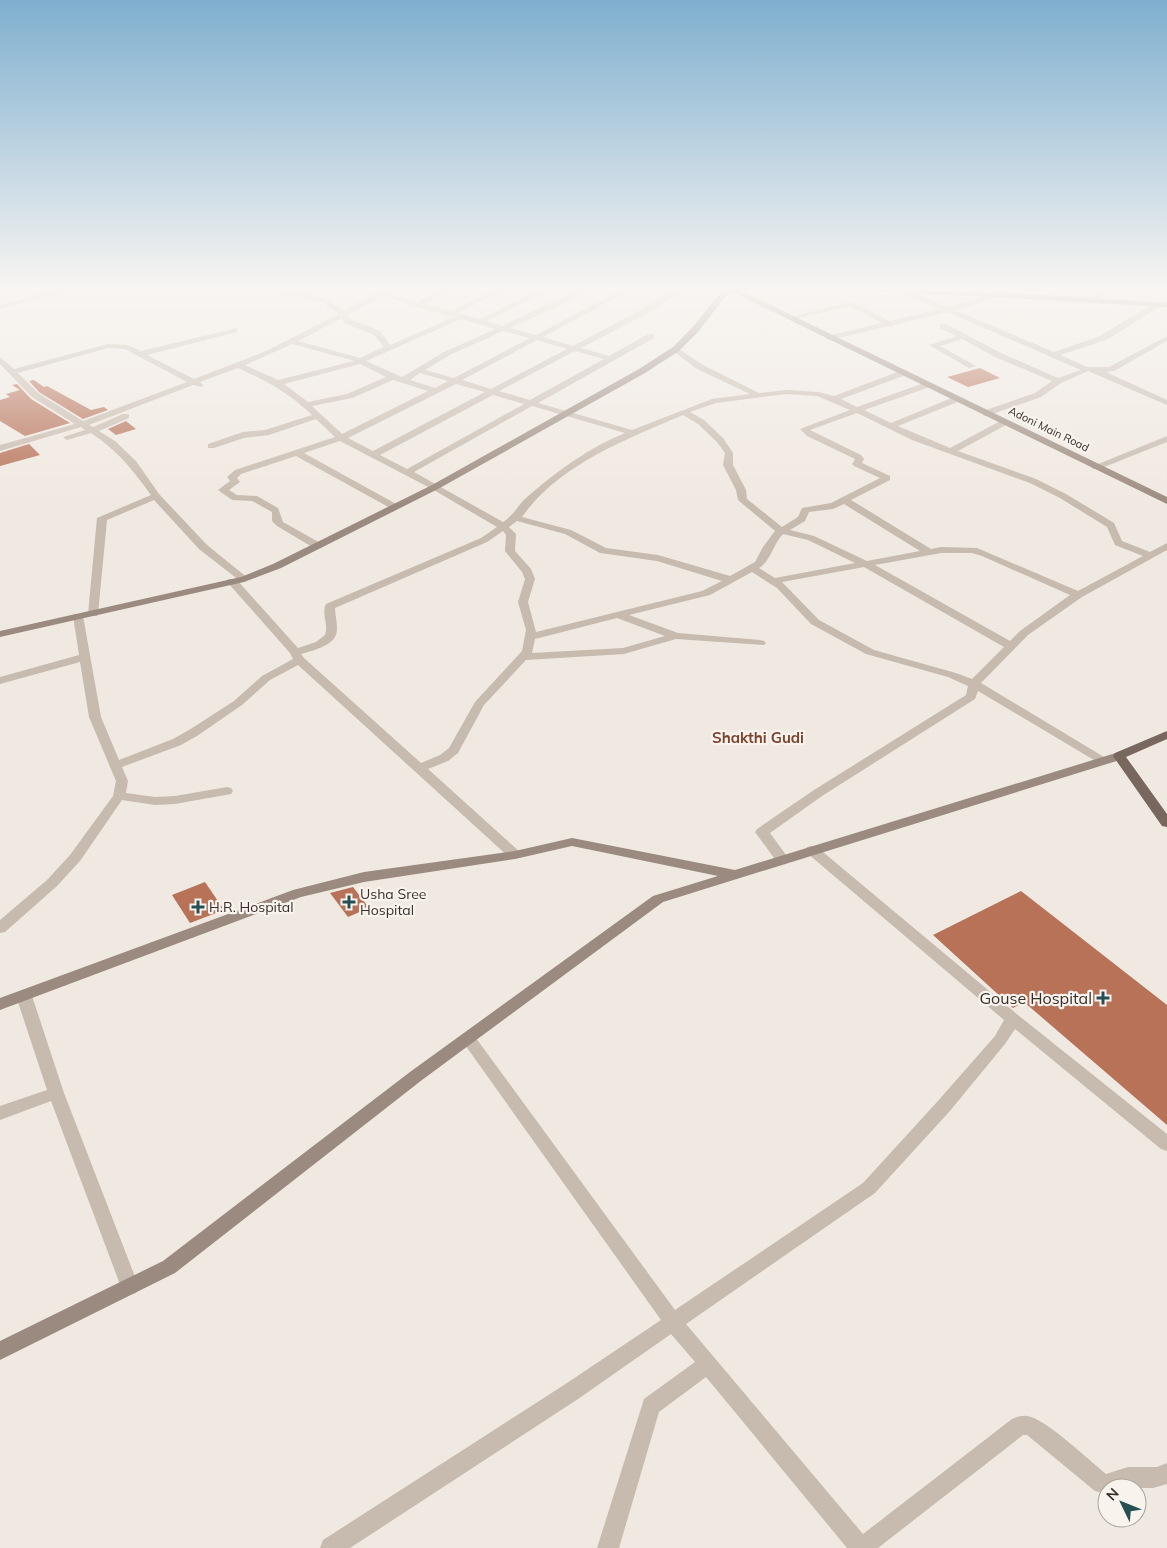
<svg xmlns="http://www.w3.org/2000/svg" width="1167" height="1548" viewBox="0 0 1167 1548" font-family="Mulish,sans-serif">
	<rect width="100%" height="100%" fill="#f0e9e1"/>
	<g fill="#b77258">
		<polygon points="980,368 1000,378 968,387 947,377"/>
		<polygon points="34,380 44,387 47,386 91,410 104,407 108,410 83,419 39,392 29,381"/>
		<polygon points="17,384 31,399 70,423 25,436 0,421 0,400 10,397 6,394 20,390 12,385"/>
		<polygon points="126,421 136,429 116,435 108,429"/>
		<polygon points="29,444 40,455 0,466 0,453"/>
		<polygon points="205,882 224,910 190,923 172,895"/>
		<polygon points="353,887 369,908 348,917 330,893"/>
		<polygon points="1021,891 1167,1005 1167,1125 1024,1002 1013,1008 933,935"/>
	</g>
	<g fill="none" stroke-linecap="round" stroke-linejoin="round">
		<polygon fill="#c7baae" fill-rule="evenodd" points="1099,289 1105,289 1101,300 1098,302 1095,300"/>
		<g fill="#c7baae" fill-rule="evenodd">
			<polygon points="60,289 73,289 0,309 0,305"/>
			<polygon points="142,289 137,292 133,290 134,289"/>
			<path d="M 270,289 C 294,289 326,295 344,311 L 382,289 L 389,289 L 386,293 L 417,302 L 442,289 L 452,289 L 424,304 L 451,311 L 496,289 L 506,289 L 458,313 L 480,319 L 541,289 L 551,289 L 487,321 L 502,326 L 579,289 L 588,289 L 565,303 L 510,328 L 536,335 L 623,289 L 632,289 L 543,337 L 573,346 L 644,308 L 675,289 L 684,289 L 650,312 L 581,348 L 609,356 L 648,334 L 654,334 L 654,338 L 538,403 L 632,430 L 712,399 L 750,394 L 697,369 L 673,351 L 672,349 L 676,347 L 703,365 L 759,393 L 786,390 L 818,392 L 834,396 L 900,371 L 906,371 L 906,375 L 841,399 L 857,407 L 924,383 L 930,383 L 930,387 L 864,410 L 891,423 L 954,397 L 960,397 L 960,401 L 898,426 L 950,448 L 1002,420 L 1008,420 L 1008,424 L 958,451 L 1036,479 L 1066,494 L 1114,523 L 1122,541 L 1150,552 L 1167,543 L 1167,550 L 1082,597 L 1028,635 L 981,683 L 1109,760 L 1107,763 L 1099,763 L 978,691 L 975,699 L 822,796 L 770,833 L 789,859 L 787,862 L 777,862 L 755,832 L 757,829 L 814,790 L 966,695 L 968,686 L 948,677 L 866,654 L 811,624 L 777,588 L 752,572 L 710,595 L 629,615 L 678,633 L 760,640 L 764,641 L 766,643 L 764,645 L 676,639 L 624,654 L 526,660 L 484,705 L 458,753 L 448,761 L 428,769 L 520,852 L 522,855 L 520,858 L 510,858 L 298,665 L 270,680 L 242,705 L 197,736 L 181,745 L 122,767 L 128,781 L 126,793 L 155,797 L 175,796 L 227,787 L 231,788 L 233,791 L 231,794 L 175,804 L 155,805 L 122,800 L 80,861 L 57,886 L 5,932 L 0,933 L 0,920 L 47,880 L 70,855 L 113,796 L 116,781 L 89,717 L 80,662 L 0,684 L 0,677 L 79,655 L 73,616 L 74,614 L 82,614 L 83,616 L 101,717 L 119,760 L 173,739 L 189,730 L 234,701 L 262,676 L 293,659 L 290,653 L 228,583 L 227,581 L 228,579 L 236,579 L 298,648 L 316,642 L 325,635 C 329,625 321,614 326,604 L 481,538 L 497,527 L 432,489 L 340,441 L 304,453 L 398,505 L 398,509 L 392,509 L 296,456 L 241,474 L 237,478 L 240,482 L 229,490 L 237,495 L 257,496 L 278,508 L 283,522 L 322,544 L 322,548 L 314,548 L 277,526 L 272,521 L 272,512 L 252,501 L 232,500 L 218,490 L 230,481 L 227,477 L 235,470 L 335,437 L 316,419 L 269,435 L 244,438 L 214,448 L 208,448 L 208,444 L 243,432 L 265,430 L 312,415 C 286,391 270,383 238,368 L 200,382 L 203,385 L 202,387 L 193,385 L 89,425 L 93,427 L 123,414 L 129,414 L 129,418 L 99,431 L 115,441 L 136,461 L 159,494 L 207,545 L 249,579 L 244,582 L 240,581 L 199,549 L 154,500 L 107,520 L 98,614 L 97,616 L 89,616 L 88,614 L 97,518 L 151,495 C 132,469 118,451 91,433 L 67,440 L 63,437 L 85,430 L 81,427 L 0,451 L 0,445 L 75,424 L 32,397 L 0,364 L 0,357 L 14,369 L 108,344 L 127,345 L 141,351 L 237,328 L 237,332 L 147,355 L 194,379 L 266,351 L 339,314 L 323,303 ZM 383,296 L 448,316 L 454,317 L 390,345 L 380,331 L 350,319 L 347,315 ZM 342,318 L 344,323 L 374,335 L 384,347 L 360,358 L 298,341 ZM 461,319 L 495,329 L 444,352 L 402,377 L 366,361 ZM 503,331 L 530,338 L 454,378 L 425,370 L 450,355 ZM 537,340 L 567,349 L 491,389 L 462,380 ZM 292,344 L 351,360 L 354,361 L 278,380 L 245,365 ZM 108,348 L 125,349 L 187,382 L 83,421 L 38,393 L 18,373 ZM 575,351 L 604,359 L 530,400 L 499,391 ZM 360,364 L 386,377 L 347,394 L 308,402 L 284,384 ZM 420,373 L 448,381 L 435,388 L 410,380 ZM 393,380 L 428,391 L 342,434 L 312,406 L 352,398 ZM 456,384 L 485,392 L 373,451 L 348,438 ZM 786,394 L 817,396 L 850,410 L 800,429 L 807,436 L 855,459 L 852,464 L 854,466 L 880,478 L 831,503 L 802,508 L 798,517 L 782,527 L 747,499 L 746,490 L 733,465 L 733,453 L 723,438 L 704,420 L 690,412 L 716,403 ZM 493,395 L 524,404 L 407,469 L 380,455 ZM 532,406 L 625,433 C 588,448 556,472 527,497 C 518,505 514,515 503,522 L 414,472 ZM 857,413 L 912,440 L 1030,483 L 1060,498 L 1107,527 L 1115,545 L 1143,556 L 1078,591 L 977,548 L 941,547 L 931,549 L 851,500 L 890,480 L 890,476 L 862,463 L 864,459 L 861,455 L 810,430 ZM 683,415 L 698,424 L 717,442 L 725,453 L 723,465 L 736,490 L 738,500 L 775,531 L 763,547 L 755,562 L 730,576 L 658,555 L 606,548 L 571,530 L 522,517 C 558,465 627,439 683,415 ZM 844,504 L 920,551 L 867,561 L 814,536 L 790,530 L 805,521 L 809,512 L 833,509 ZM 517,521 L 565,534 L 600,553 L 657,561 L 722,581 L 702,591 L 536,632 L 528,602 L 535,579 L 531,569 L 515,551 L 516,534 L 509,527 ZM 503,531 L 506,535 L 505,551 L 522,572 L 525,579 L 518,602 L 526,630 L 522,651 L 475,702 L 449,748 L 440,755 L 421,763 L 304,658 L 301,654 C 315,650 338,645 337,628 C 337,621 335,615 335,608 L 487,542 ZM 783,534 L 808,540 L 855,563 L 775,578 L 759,568 C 771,561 773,544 783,534 ZM 941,553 L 972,553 L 982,556 L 1070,595 L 1020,631 L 1010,641 L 875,565 ZM 864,567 L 1004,647 L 972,679 L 956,673 L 874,650 L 819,620 L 782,582 ZM 617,618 L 665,636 L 623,648 L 532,653 L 535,639 Z"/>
			<polygon points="906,291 912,291 948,307 999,293 999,297 955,310 1054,352 1100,336 1156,302 1162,302 1162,306 1106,340 1060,355 1087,367 1109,367 1167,336 1167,341 1114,371 1106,372 1167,400 1167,405 1088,371 1061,383 1041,397 986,416 983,415 983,411 1035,393 1052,381 995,357 962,339 940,346 976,366 969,368 929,345 957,336 940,328 940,324 946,324 1001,353 1058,378 1081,370 947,312 894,325 891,327 888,326 830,340 827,340 827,336 882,323 850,306 790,320 786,318 851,302 890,321 940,309 906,295"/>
			<polygon points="1167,436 1167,442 1099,469 1093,469 1091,467"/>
			<path d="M 812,846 L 817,847 L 1018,1015 L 1167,1134 L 1167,1151 L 1161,1149 L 1015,1029 L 1005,1044 L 949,1112 L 875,1193 L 686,1324 L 863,1534 L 1012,1419 C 1017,1417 1022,1415 1027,1416 C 1045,1418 1090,1461 1106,1474 L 1128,1467 L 1157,1467 L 1167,1463 L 1167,1484 L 1153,1488 L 1107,1488 L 1107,1494 L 1095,1491 L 1027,1435 L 1023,1435 L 878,1548 L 847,1548 L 706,1377 L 659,1412 L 619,1548 L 597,1548 L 644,1399 L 695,1362 L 671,1334 L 578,1399 L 350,1548 L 320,1548 L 323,1540 L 564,1385 L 661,1320 L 463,1042 L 460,1038 L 463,1034 L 468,1032 L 473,1034 L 675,1310 L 863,1183 L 937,1102 L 995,1036 L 1004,1020 L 807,853 L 805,850 L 807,847 Z"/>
			<polygon points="24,990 29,992 32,996 64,1093 139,1287 136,1293 130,1295 124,1293 121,1287 51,1101 0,1120 0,1106 47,1090 16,996 19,992"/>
		</g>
		<g fill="#9b8a7f" fill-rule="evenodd">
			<polygon points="724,289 738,289 1167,497 1167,504 730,291 697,333 679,351 645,373 438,489 281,568 244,582 0,637 0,631 241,577 273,564 432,485 639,369 673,347 691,329"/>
			<path d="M 850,289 C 956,289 1061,296 1167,303 L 1167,307 Z"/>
			<polygon points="1119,752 1125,756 1123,759 663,902 422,1080 175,1273 0,1360 0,1341 163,1261 410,1072 653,896 718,876 572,846 515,859 364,882 301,897 0,1010 0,998 293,890 364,872 515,851 572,838 735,870"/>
		</g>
		<polygon fill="#77675e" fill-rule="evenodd" points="1167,731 1167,739 1126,757 1167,814 1167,827 1162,826 1113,756 1115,753"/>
	</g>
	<linearGradient id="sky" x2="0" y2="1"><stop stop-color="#7fafcf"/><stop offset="0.57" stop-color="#f8f5f2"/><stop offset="1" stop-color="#f8f5f2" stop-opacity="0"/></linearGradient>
	<rect width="1167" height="506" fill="url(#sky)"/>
	<g fill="#264f54" stroke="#f8f3ed" stroke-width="2">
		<path d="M346.5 894.5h5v5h5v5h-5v5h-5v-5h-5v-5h5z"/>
		<path d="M195.5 899.5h5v5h5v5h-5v5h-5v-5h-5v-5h5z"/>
		<path d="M1100.5 990.5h5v5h5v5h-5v5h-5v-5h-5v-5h5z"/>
	</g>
	<g text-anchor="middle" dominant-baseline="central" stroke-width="4.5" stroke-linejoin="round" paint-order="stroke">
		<g font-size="11" fill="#372f2b" stroke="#f8f3ed">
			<text transform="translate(1049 429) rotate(26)">Adoni Main Road</text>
		</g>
		<g font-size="14" fill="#372f2b" stroke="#f8f3ed" text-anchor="start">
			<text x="360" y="894">Usha Sree<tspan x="360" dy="16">Hospital</tspan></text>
			<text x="209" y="907">H.R. Hospital</text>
		</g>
		<g font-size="15" font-weight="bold" fill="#7c432e" stroke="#f8f3ed">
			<text x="758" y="737">Shakthi Gudi</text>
		</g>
		<g font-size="16" fill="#372f2b" stroke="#f8f3ed" text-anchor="end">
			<text x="1092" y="998">Gouse Hospital</text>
		</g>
	</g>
	<g transform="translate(1122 1503) rotate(313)"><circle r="24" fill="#f8f3ed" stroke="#aba59f"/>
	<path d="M0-4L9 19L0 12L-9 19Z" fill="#264f54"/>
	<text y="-8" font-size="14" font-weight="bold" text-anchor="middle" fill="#372f2b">N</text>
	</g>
</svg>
